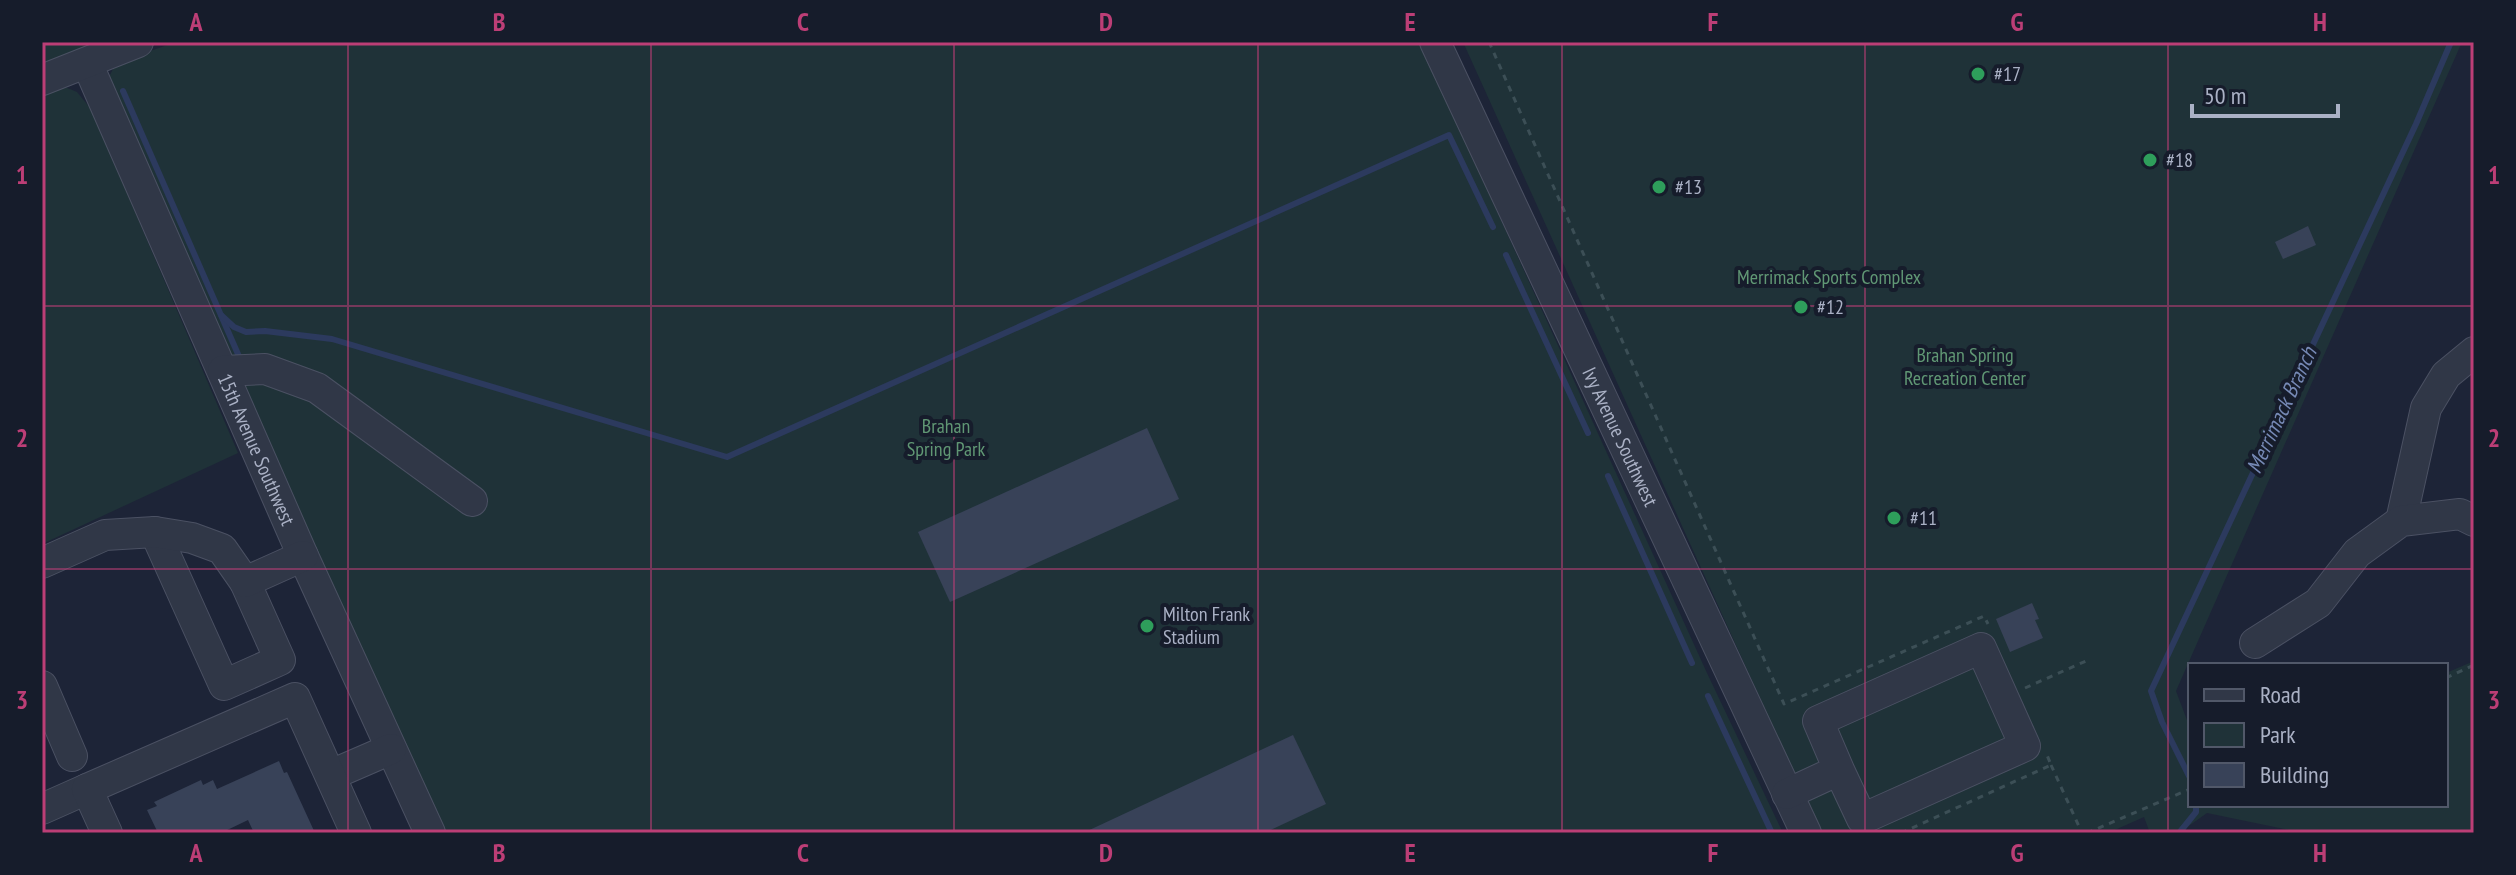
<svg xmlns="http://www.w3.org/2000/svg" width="2516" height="875" viewBox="0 0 2516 875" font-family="'PT Sans Narrow',sans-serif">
	<rect width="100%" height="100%" fill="#1d2437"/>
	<g fill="#1f3238">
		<polygon points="42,42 106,42 42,69"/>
		<polygon points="176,42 1420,42 1707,673 1783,833 443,833 108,89 110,75 116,63"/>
		<polygon points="1463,42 2462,42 2176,691 2190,728 2190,805 2446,805 2446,673 2474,661 2474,833 2304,833 2207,813 2179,833 2150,833 2144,817 2108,833 1821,833"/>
		<polygon points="65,87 77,92 91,109 238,453 42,544 42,91"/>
	</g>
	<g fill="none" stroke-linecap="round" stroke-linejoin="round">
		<g stroke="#2c3a5e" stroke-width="6">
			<polyline points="123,91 241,361"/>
			<polyline points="1506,255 1588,433"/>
			<polyline points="221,315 234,327 246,332 265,331 332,339 727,457 1449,135 1493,227"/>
			<polyline points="1608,476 1692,663"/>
			<polyline points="1708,696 1772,833"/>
			<polyline points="2190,778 2162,722 2151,691 2416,124 2451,42"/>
			<polyline points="2179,833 2196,812 2196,805"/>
		</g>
	</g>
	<g fill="#384258">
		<polygon points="2308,226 2316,245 2283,259 2275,242"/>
		<polygon points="1147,428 1179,499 950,602 918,532"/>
		<polygon points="2032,603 2039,619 2035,620 2043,638 2010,652 1996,619"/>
		<polygon points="1293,735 1326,804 1264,833 1083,833"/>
		<polygon points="279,761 284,773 287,772 315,833 254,833 248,820 221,833 158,833 147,810 157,806 154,802 201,780 203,785 213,780 217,789"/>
	</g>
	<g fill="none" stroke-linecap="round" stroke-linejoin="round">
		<defs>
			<g id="minor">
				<path id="s1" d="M 1435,42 L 1806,833"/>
				<path id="s2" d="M 87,63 L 303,556 L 430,833"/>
				<polyline points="42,80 138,42"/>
				<polyline points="223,371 265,369 317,388 472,501"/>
				<polyline points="2401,521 2426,408 2446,375 2474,352"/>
				<polyline points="155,532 224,685 280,660 245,582"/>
				<polyline points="42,563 105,535 155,532 192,538 222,549 245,582 303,556"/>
				<polyline points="2255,643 2318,603 2357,553 2401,521 2460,514 2474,521"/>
				<polyline points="42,686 72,756"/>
				<polyline points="331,775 391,749"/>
				<polyline points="1787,794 1839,770 1862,819 2025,746 1981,648 1818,721 1839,770"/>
				<polyline points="42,809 87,789"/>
				<polyline points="107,833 87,789 295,698 356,833"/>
			</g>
		</defs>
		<use href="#minor" stroke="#4b5163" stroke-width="32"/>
		<g stroke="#3c4f56" stroke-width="3" stroke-dasharray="6 6" stroke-linecap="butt">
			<polyline points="1489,42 1784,704 1984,616 1988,624"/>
			<polyline points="2446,678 2474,665"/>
			<polyline points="2025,688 2086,661"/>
			<polyline points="2051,765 2082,833"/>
			<polyline points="1901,833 2051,765 2047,755"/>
			<polyline points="2087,833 2190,789"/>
		</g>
		<use href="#minor" stroke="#303747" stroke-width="30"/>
	</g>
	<path fill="none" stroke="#bc3e76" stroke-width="2" stroke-opacity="0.55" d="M 348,42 L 348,833M 651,42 L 651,833M 954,42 L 954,833M 1258,42 L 1258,833M 1562,42 L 1562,833M 1865,42 L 1865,833M 2168,42 L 2168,833M 42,306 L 2474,306M 42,569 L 2474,569"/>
	<g fill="#2e9e5b" stroke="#161c2b" stroke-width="3">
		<circle cx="1978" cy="74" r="8"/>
		<circle cx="2150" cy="160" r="8"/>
		<circle cx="1659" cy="187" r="8"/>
		<circle cx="1801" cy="307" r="8"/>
		<circle cx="1894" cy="518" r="8"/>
		<circle cx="1147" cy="626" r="8"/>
	</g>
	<g text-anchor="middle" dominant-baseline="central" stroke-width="8" stroke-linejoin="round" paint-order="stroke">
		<g font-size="20" fill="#aab1c5" stroke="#161c2b" text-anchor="start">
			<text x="1994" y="74">#17</text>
			<text x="2166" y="160">#18</text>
			<text x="1675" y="187">#13</text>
			<text x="1817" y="307">#12</text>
			<text x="1910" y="518">#11</text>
			<text x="1163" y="614">Milton Frank<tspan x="1163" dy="23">Stadium</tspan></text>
		</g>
		<g font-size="20" fill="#609774" stroke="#161c2b">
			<text x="1829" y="277">Merrimack Sports Complex</text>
			<text x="1965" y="355">Brahan Spring<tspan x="1965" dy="23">Recreation Center</tspan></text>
			<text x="946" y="426">Brahan<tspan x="946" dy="23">Spring Park</tspan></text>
		</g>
		<g font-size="20" fill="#aab1c5" stroke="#161c2b">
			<text stroke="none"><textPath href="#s1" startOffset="436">Ivy Avenue Southwest</textPath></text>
			<text stroke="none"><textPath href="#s2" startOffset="422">15th Avenue Southwest</textPath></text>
		</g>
		<g font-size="22" font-style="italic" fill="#7689b5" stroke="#161c2b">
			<text transform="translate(2281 410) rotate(-65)">Merrimack Branch</text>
		</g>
	</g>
	<rect width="2516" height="875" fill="none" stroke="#161c2b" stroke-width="88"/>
	<rect x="2188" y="663" width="260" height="144" fill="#161c2b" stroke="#515869" stroke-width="2"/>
	<rect x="2204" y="689" width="40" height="12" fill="#303747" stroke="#515869" stroke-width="2"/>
	<text x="2260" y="703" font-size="24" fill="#aab1c5">Road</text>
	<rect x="2204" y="723" width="40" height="24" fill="#1f3238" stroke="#515869" stroke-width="2"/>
	<text x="2260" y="743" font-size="24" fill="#aab1c5">Park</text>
	<rect x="2204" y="763" width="40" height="24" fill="#384258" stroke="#515869" stroke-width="2"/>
	<text x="2260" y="783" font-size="24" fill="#aab1c5">Building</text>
	<path d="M2192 104v12h146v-12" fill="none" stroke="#aab1c5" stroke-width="4"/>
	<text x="2204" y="104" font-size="24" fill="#aab1c5" stroke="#161c2b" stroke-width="6" paint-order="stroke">50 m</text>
	<rect x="44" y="44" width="2428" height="787" fill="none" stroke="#bc3e76" stroke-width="3"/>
	<g font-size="26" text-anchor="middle" font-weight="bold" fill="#bc3e76">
		<text x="196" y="31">A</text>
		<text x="499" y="31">B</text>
		<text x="803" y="31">C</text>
		<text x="1106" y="31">D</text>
		<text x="1410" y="31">E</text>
		<text x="1713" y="31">F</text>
		<text x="2017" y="31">G</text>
		<text x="2320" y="31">H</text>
		<text x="22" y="184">1</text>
		<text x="2494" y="184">1</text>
		<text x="22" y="447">2</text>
		<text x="2494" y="447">2</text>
		<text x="22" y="709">3</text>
		<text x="2494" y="709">3</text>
		<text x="196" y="862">A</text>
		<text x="499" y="862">B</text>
		<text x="803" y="862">C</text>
		<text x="1106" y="862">D</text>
		<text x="1410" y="862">E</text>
		<text x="1713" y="862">F</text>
		<text x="2017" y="862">G</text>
		<text x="2320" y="862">H</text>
	</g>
</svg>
